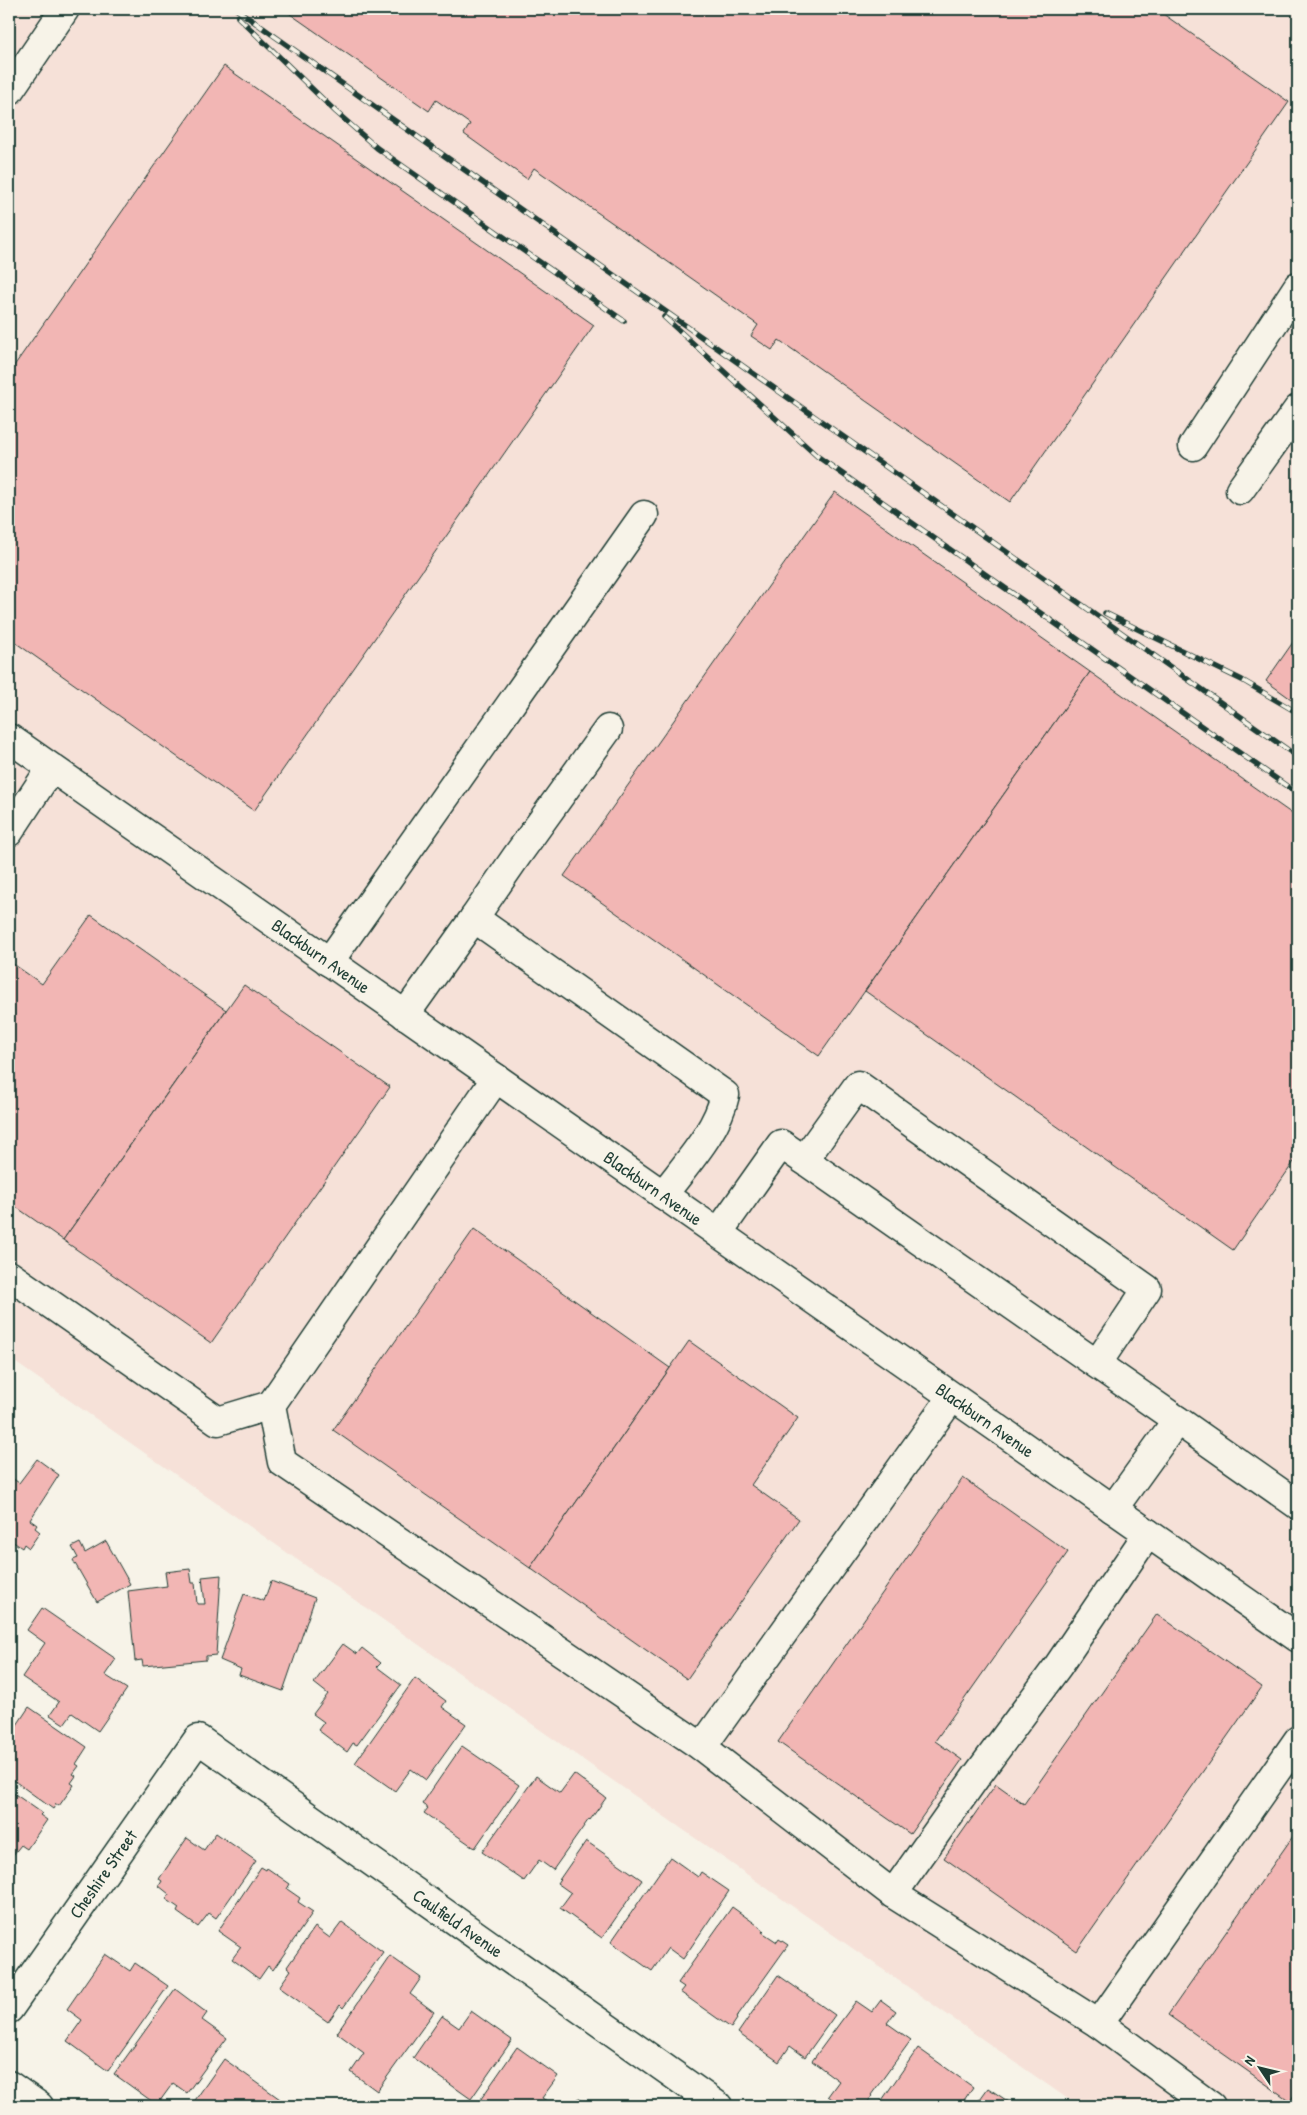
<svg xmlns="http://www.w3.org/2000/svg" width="1307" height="2115" viewBox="0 0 1307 2115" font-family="'Patrick Hand',sans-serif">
	<rect width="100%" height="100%" fill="#f7f3e8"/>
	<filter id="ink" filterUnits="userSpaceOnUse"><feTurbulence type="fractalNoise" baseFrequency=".02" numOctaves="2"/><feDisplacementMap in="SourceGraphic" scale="10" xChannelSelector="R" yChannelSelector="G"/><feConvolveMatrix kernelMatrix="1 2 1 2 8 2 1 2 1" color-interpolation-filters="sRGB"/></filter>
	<g filter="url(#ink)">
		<polygon fill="#f6e1d8" points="9,9 1298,9 1298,2106 1078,2106 9,1358"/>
		<g fill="#f2b6b4" stroke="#1f3d34">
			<polygon points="283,9 1156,9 1289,102 1010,502 779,340 772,350 751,336 758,325 534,168 527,179 464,134 470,124 436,100 429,111"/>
			<polygon points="224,66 594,325 254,811 9,638 9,373"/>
			<polygon points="835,492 1090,672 819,1056 564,876"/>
			<polygon points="1298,635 1298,704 1266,681"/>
			<polygon points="1090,672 1298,818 1298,1156 1233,1250 865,991"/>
			<polygon points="91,915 226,1010 63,1240 9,1202 9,961 42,984"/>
			<polygon points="244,985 390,1087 211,1343 63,1240"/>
			<polygon points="474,1229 670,1368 530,1568 333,1430"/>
			<polygon points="689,1341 798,1418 751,1485 799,1519 687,1679 530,1568"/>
			<polygon points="37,1459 59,1475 30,1520 37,1525 35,1528 40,1532 29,1548 24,1544 22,1548 9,1539 9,1476 19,1483"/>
			<polygon points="963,1478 1068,1552 935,1741 962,1760 910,1834 778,1742"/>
			<polygon points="106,1541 130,1584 97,1602 73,1560 78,1558 72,1547 80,1543 85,1553"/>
			<polygon points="190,1569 192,1583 195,1583 197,1604 205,1604 202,1577 221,1575 216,1655 206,1656 206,1660 143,1666 142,1660 135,1661 128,1591 167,1586 165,1572"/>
			<polygon points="271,1581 315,1598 283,1691 239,1675 241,1669 220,1660 244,1594 264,1601"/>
			<polygon points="42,1608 116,1659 105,1675 127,1689 98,1731 72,1713 64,1724 50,1715 59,1702 22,1677 45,1643 27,1630"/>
			<polygon points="1157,1614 1262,1687 1077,1951 944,1858 996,1784 1024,1804"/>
			<polygon points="343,1644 357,1654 362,1648 381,1663 377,1667 401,1685 357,1745 353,1743 347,1752 318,1730 324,1722 313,1714 328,1694 314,1683"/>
			<polygon points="415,1678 446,1701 442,1707 466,1724 426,1780 411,1769 395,1791 355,1763"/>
			<polygon points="29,1707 87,1747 76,1764 79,1766 73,1774 76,1776 71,1783 74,1785 59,1806 56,1804 53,1809 9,1777 9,1737"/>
			<polygon points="462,1746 519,1785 475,1848 424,1813 428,1808 422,1804"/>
			<polygon points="574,1774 606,1798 590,1820 589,1819 553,1870 539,1860 524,1881 482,1852 536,1776 560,1793"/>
			<polygon points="9,1790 42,1813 40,1815 47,1820 27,1849 21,1845 13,1855 9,1851"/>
			<polygon points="1298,1829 1298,2090 1290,2101 1168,2015"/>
			<polygon points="216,1833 256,1861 216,1918 209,1913 198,1927 177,1912 179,1908 166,1899 169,1894 159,1886 162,1881 159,1879 187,1838 204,1850"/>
			<polygon points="586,1841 642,1880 602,1938 560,1908 571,1893 557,1883"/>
			<polygon points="670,1857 698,1877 701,1872 729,1891 683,1959 668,1948 652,1971 611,1942"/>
			<polygon points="261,1867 266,1870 267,1868 290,1884 287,1889 300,1898 298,1902 313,1912 273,1970 268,1966 259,1979 232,1959 241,1947 218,1931"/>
			<polygon points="732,1907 764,1930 762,1932 777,1942 779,1939 788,1945 736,2018 737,2019 731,2028 680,1992 684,1987 678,1983"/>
			<polygon points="342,1922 383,1952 343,2008 340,2005 328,2022 279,1987 291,1970 287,1967 315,1927 330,1938"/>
			<polygon points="105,1954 130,1971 135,1963 168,1986 108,2071 67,2041 82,2020 67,2009"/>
			<polygon points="390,1956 421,1978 410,1994 434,2012 377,2091 351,2072 364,2053 337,2033"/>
			<polygon points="778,1975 835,2015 805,2057 790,2046 779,2062 738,2033"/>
			<polygon points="175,1989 207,2013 202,2020 227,2038 187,2093 173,2083 157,2105 114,2074"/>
			<polygon points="881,2000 896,2011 887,2023 911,2040 871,2095 872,2096 865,2106 842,2106 828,2096 839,2081 812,2061 856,2001 872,2012"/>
			<polygon points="471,2011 512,2040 471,2099 413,2058 442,2016 459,2028"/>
			<polygon points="517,2047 558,2076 542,2098 555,2106 476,2106"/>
			<polygon points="918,2048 973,2087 960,2106 878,2106"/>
			<polygon points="224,2059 280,2099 275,2106 191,2106"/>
			<polygon points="988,2088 1015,2106 972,2106 973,2104 975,2106"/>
			<polygon points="1298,2090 1298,2106 1290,2101"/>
			<polygon points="578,2098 590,2106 572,2106"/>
		</g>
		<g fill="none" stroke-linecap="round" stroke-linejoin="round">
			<defs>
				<g id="minor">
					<polyline points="9,91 65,9"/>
					<polyline points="1193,446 1298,286"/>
					<polyline points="1240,490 1298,409"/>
					<polyline points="9,738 1298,1638"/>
					<polyline points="9,832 51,768"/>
					<polyline points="474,918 516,857 608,729"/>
					<polyline points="329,962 644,515"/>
					<path d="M 405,1015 L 474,918 L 725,1095 C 717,1132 685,1165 663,1195"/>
					<polyline points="496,1078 271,1405 282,1462 702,1747 893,1894 1099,2024 1211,2106"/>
					<polyline points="804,1160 858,1085 1147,1289 1097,1364"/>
					<polyline points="718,1233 781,1144 1177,1420"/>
					<polyline points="9,1275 218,1421 271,1405"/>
					<polyline points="1113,1509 1177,1420 1298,1505"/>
					<polyline points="702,1747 952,1397"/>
					<polyline points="893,1894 978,1774 1058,1666 1148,1533"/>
					<polyline points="9,2009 198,1739 718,2106"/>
					<polyline points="1099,2024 1298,1740"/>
					<polyline points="9,2085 39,2106"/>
				</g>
			</defs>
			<use href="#minor" stroke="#1f3d34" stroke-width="31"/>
			<use href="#minor" stroke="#f7f3e8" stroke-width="28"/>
			<defs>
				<g id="rail">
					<polyline points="236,9 1298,757"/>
					<polyline points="238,17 336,112 377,148 624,321"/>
					<polyline points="664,317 817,456 1298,794"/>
					<polyline points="1105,613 1242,680 1298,713"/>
				</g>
			</defs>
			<use href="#rail" stroke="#1f3d34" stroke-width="5.5"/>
			<use href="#rail" stroke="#f7f3e8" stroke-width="4" stroke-dasharray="11" stroke-linecap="butt"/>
		</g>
	</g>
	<g text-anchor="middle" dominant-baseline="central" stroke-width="4" stroke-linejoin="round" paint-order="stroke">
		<g font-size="18" fill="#1f3d34" stroke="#f7f3e8">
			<text transform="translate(321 956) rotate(35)">Blackburn Avenue</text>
			<text transform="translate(653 1188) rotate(35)">Blackburn Avenue</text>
			<text transform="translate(985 1420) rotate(35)">Blackburn Avenue</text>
			<text transform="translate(103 1874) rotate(-55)">Cheshire Street</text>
			<text transform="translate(458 1923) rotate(35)">Caulfield Avenue</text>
		</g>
	</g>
	<rect width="1307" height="2115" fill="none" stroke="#f7f3e8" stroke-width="30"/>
	<rect x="15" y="15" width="1277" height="2085" fill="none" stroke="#1f3d34" stroke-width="2" filter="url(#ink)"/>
	<g transform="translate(1260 2068) rotate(305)" stroke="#f7f3e8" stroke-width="4" paint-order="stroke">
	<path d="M0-4L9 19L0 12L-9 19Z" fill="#1f3d34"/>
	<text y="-8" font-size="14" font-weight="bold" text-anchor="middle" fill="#1f3d34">N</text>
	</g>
</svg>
